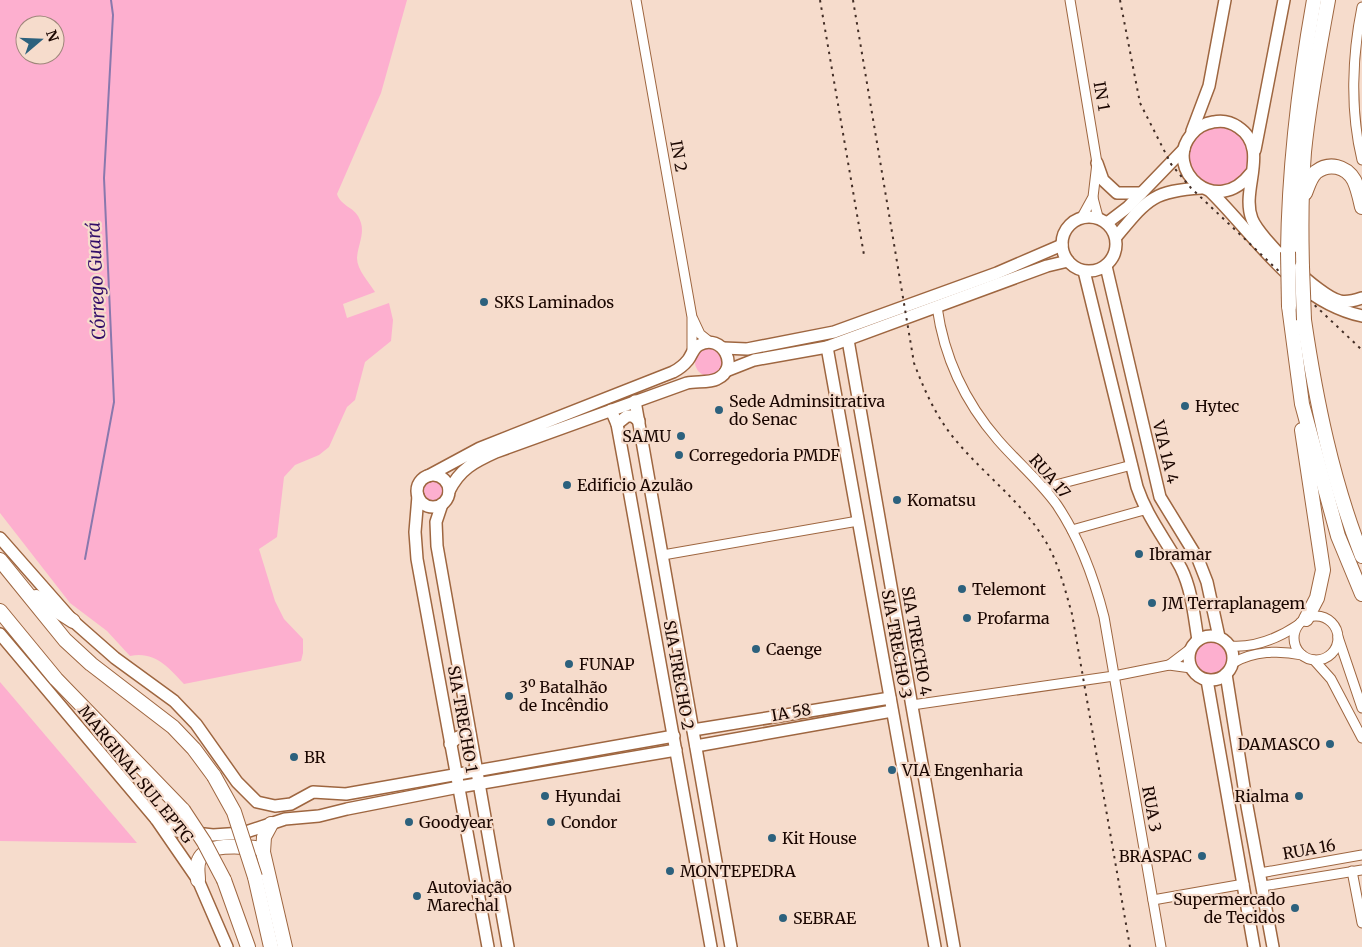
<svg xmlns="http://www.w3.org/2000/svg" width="1362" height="947" viewBox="0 0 1362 947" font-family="Merriweather,serif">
	<rect width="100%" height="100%" fill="#f6dccc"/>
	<g fill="#fdafcf" fill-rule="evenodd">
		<path d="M 0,0 L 407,0 L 381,93 L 337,194 C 341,206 353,207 358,216 C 367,231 358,243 357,258 C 357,270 369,282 375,292 L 343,304 L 347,318 L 389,303 L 393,320 L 391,341 L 365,362 L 355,400 L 347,407 L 329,447 L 319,455 L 295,465 L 284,477 L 277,537 L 259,549 L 275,601 L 284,619 L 303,639 L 303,653 L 301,661 L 184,684 C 168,667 155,651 130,656 L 107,631 L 70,603 L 0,513 ZM 25,25 L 55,25 L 55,55 L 25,55 Z"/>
		<circle cx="1219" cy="157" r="30"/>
		<circle cx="709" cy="362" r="14"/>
		<circle cx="433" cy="491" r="12"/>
		<circle cx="1211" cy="658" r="19"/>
		<polygon points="0,682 137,843 0,841"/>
	</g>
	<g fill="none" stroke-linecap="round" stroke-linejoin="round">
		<polyline stroke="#8978ad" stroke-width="2" points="85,559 114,402 104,178 113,15 111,0"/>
		<defs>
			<g id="minor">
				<polyline points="636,0 692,317 692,353"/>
				<polyline points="1070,0 1097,163 1093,197 1082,217"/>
				<path d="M 1362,7 C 1352,56 1350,111 1362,160"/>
				<polyline points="1093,198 1098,217"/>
				<path d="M 937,307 C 944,357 965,402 998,440 C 1017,462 1040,481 1057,505 C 1080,539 1094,578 1104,617 L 1161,947"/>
				<polyline points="693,319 700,334 710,342"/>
				<polyline points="1044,488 1132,465"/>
				<polyline points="1072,530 1144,510"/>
				<polyline points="663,555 858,521"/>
				<circle cx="1316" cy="638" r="22"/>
				<polyline points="1338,637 1362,708"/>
				<path d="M 1230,646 C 1255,648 1277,639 1298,625"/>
				<polyline points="1314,660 1331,679 1362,738"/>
				<path d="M 1233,663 C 1253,651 1279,650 1302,655"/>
				<polyline points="1169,665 1190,649"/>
				<polyline points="912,705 1114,676 1169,665 1191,668"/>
				<polyline points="1352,871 1362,923"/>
				<polyline points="1260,873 1362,855"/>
				<polyline points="1263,886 1362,870"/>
				<polyline points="1153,900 1244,884"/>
			</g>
			<g id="major">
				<polyline points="1192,131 1209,86 1225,0"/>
				<polyline points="1255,150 1284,0"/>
				<polyline points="1097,163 1103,180 1117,193 1141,193"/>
				<path d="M 1251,173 C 1216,219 1163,169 1191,135 C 1196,128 1205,123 1213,122 C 1222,120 1231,122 1238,127 C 1271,149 1240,189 1252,219 C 1259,238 1320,297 1340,301 C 1347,303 1356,300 1362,298"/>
				<path d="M 1210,191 C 1257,237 1294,301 1362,316"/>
				<circle cx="1089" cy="244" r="27"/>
				<polyline points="1107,223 1128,207 1184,149"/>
				<path d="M 1116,237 C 1147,200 1152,191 1201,188"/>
				<polyline points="1106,266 1160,497 1198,559 1207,582 1219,637"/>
				<path d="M 1084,271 L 1137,487 C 1148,519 1166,540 1181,568 C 1192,590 1194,616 1198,640"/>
				<polyline points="848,340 954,947"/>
				<polyline points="827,347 935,947"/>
				<polyline points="723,348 747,349 834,332 997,273 1062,245"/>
				<polyline points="726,371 754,360 827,347 1047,266 1068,261"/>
				<polyline points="635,401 731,947"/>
				<polyline points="611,410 617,424 624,462 711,947"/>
				<polyline points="617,424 627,416 633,416 639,421"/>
				<circle cx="433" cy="491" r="16"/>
				<path d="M 428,476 L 480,448 L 673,372 C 679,369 684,365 688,360 C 692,355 693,348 699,345 C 722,332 741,368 717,379 C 709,383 696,381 687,383 L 496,452 C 474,462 460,469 449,491"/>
				<polyline points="418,496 415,532 417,559 488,947"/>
				<polyline points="442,504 436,522 437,546 508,947"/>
				<polyline points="0,538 73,621 115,658 174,701 196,724 237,782 257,802 275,806 291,804 313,792 346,794 674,736"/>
				<polyline points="0,634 156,819 198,880 227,947"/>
				<circle cx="1211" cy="658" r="22"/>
				<polyline points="1226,674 1247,806 1273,947"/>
				<polyline points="1207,680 1254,947"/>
				<polyline points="693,730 890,698"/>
				<polyline points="450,744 458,737 470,734"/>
				<polyline points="696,746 892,711"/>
				<polyline points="156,819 177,831 213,835 243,833 285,819 319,816 347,809 459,787 676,750"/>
			</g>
			<g id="highway">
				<path d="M 1305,193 C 1308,186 1310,177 1316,172 C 1329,162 1346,166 1354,180 C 1358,188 1360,198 1362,207"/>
				<path d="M 1288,252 C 1289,167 1299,84 1314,0"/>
				<path d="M 1302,267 C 1301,228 1301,190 1304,152 C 1309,101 1319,50 1328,0"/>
				<polyline points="1289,306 1302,404 1338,536 1362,594"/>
				<path d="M 1304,320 C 1316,401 1332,480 1362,556"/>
				<polyline points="1302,430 1323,570 1317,598 1306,619"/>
				<polyline points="0,560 65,640 91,664 173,727 194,749 214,776"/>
				<polyline points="36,597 73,621"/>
				<polyline points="0,611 56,679 183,810"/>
				<polyline points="271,824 264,837 263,852 285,947"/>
				<polyline points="255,877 271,947"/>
				<path d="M 198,880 C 198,873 196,866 199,860 C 206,843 241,846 255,848"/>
				<polyline points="224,880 248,947"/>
			</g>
		</defs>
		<use href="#minor" stroke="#9e6640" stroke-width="11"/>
		<use href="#major" stroke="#9e6640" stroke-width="14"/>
		<use href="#highway" stroke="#9e6640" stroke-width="16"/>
		<use href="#minor" stroke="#fff" stroke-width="9"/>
		<use href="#major" stroke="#fff" stroke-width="11"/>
		<use href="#highway" stroke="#fff" stroke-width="14"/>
		<g stroke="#432e26" stroke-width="2" stroke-dasharray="2.5 5" stroke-linecap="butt">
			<polyline points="820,0 864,255"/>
			<path d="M 853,0 L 914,363 C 925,392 937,419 958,443 C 987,477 1023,503 1046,542 C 1059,564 1065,590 1072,614 L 1130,947"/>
			<polyline points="1120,0 1140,103 1171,164 1191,188 1362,350"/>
		</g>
		<defs>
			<g id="highway-bridge">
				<polyline points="1288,252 1289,306"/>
				<polyline points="1302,267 1304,320"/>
				<polyline points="214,776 234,812 255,877"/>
				<polyline points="183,810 204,842 224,880"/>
			</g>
		</defs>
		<use href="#highway-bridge" stroke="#9e6640" stroke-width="16" stroke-linecap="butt"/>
		<use href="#highway-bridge" stroke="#fff" stroke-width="14"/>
	</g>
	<g fill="#2c617d" stroke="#f6dccc" stroke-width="2">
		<circle cx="484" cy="302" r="5"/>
		<circle cx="1185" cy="406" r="5"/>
		<circle cx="719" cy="410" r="5"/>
		<circle cx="681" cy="436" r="5"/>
		<circle cx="679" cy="455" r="5"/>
		<circle cx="567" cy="485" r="5"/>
		<circle cx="897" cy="500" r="5"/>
		<circle cx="1139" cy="554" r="5"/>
		<circle cx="962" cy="589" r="5"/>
		<circle cx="1152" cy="603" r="5"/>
		<circle cx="967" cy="618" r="5"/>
		<circle cx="756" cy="649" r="5"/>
		<circle cx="569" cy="664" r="5"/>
		<circle cx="509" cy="696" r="5"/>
		<circle cx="1330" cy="744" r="5"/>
		<circle cx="294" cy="757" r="5"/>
		<circle cx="892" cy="770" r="5"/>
		<circle cx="545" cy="796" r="5"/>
		<circle cx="1299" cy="796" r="5"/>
		<circle cx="409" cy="822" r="5"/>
		<circle cx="551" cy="822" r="5"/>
		<circle cx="772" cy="838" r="5"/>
		<circle cx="1202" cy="856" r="5"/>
		<circle cx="670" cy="871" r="5"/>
		<circle cx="417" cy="896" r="5"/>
		<circle cx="1295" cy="908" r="5"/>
		<circle cx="783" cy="918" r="5"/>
	</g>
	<g text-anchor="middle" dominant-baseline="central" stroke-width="4.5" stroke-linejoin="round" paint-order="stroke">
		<g font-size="16" fill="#1a0600" stroke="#f6dccc">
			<text transform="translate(1102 96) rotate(80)">IN 1</text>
			<text transform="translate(679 156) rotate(80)">IN 2</text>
			<text transform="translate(1166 452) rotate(76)">VIA 1A 4</text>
			<text transform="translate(1050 476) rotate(49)">RUA 17</text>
			<text transform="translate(917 641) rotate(80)">SIA TRECHO 4</text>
			<text transform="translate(897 644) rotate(80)">SIA TRECHO 3</text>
			<text transform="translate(679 675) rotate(80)">SIA TRECHO 2</text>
			<text transform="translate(791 712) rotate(-10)">IA 58</text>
			<text transform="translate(463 719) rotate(80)">SIA TRECHO 1</text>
			<text transform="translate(136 774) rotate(51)">MARGINAL SUL EPTG</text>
			<text transform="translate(1152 809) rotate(80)">RUA 3</text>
			<text transform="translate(1309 849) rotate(-10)">RUA 16</text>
		</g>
		<g font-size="16" fill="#1a0600" stroke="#f6dccc" text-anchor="start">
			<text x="494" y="302">SKS Laminados</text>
			<text x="729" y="401">Sede Adminsitrativa<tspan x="729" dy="18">do Senac</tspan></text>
			<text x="1195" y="406">Hytec</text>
			<text x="671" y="436" text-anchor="end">SAMU</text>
			<text x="689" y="455">Corregedoria PMDF</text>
			<text x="577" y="485">Edificio Azulão</text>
			<text x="907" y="500">Komatsu</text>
			<text x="1149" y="554">Ibramar</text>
			<text x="972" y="589">Telemont</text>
			<text x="1162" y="603">JM Terraplanagem</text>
			<text x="977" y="618">Profarma</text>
			<text x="766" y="649">Caenge</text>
			<text x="579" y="664">FUNAP</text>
			<text x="519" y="687">3º Batalhão<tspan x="519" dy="18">de Incêndio</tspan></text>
			<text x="1320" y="744" text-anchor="end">DAMASCO</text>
			<text x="304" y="757">BR</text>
			<text x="902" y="770">VIA Engenharia</text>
			<text x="555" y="796">Hyundai</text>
			<text x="1289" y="796" text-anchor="end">Rialma</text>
			<text x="419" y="822">Goodyear</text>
			<text x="561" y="822">Condor</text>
			<text x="782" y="838">Kit House</text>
			<text x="1192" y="856" text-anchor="end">BRASPAC</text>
			<text x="680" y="871">MONTEPEDRA</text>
			<text x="427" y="887">Autoviação<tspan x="427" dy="18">Marechal</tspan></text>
			<text x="1285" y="899" text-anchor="end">Supermercado<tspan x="1285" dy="18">de Tecidos</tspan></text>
			<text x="793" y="918">SEBRAE</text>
		</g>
		<g font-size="18" font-style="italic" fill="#330e69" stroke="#f6dccc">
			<text transform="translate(96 281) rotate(-93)">Córrego Guará</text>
		</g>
	</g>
	<g transform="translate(40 40) rotate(71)"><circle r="24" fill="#f6dccc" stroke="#9e867a"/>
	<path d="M0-4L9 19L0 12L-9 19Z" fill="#2c617d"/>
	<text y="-8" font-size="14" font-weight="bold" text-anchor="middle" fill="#1a0600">N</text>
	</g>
</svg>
